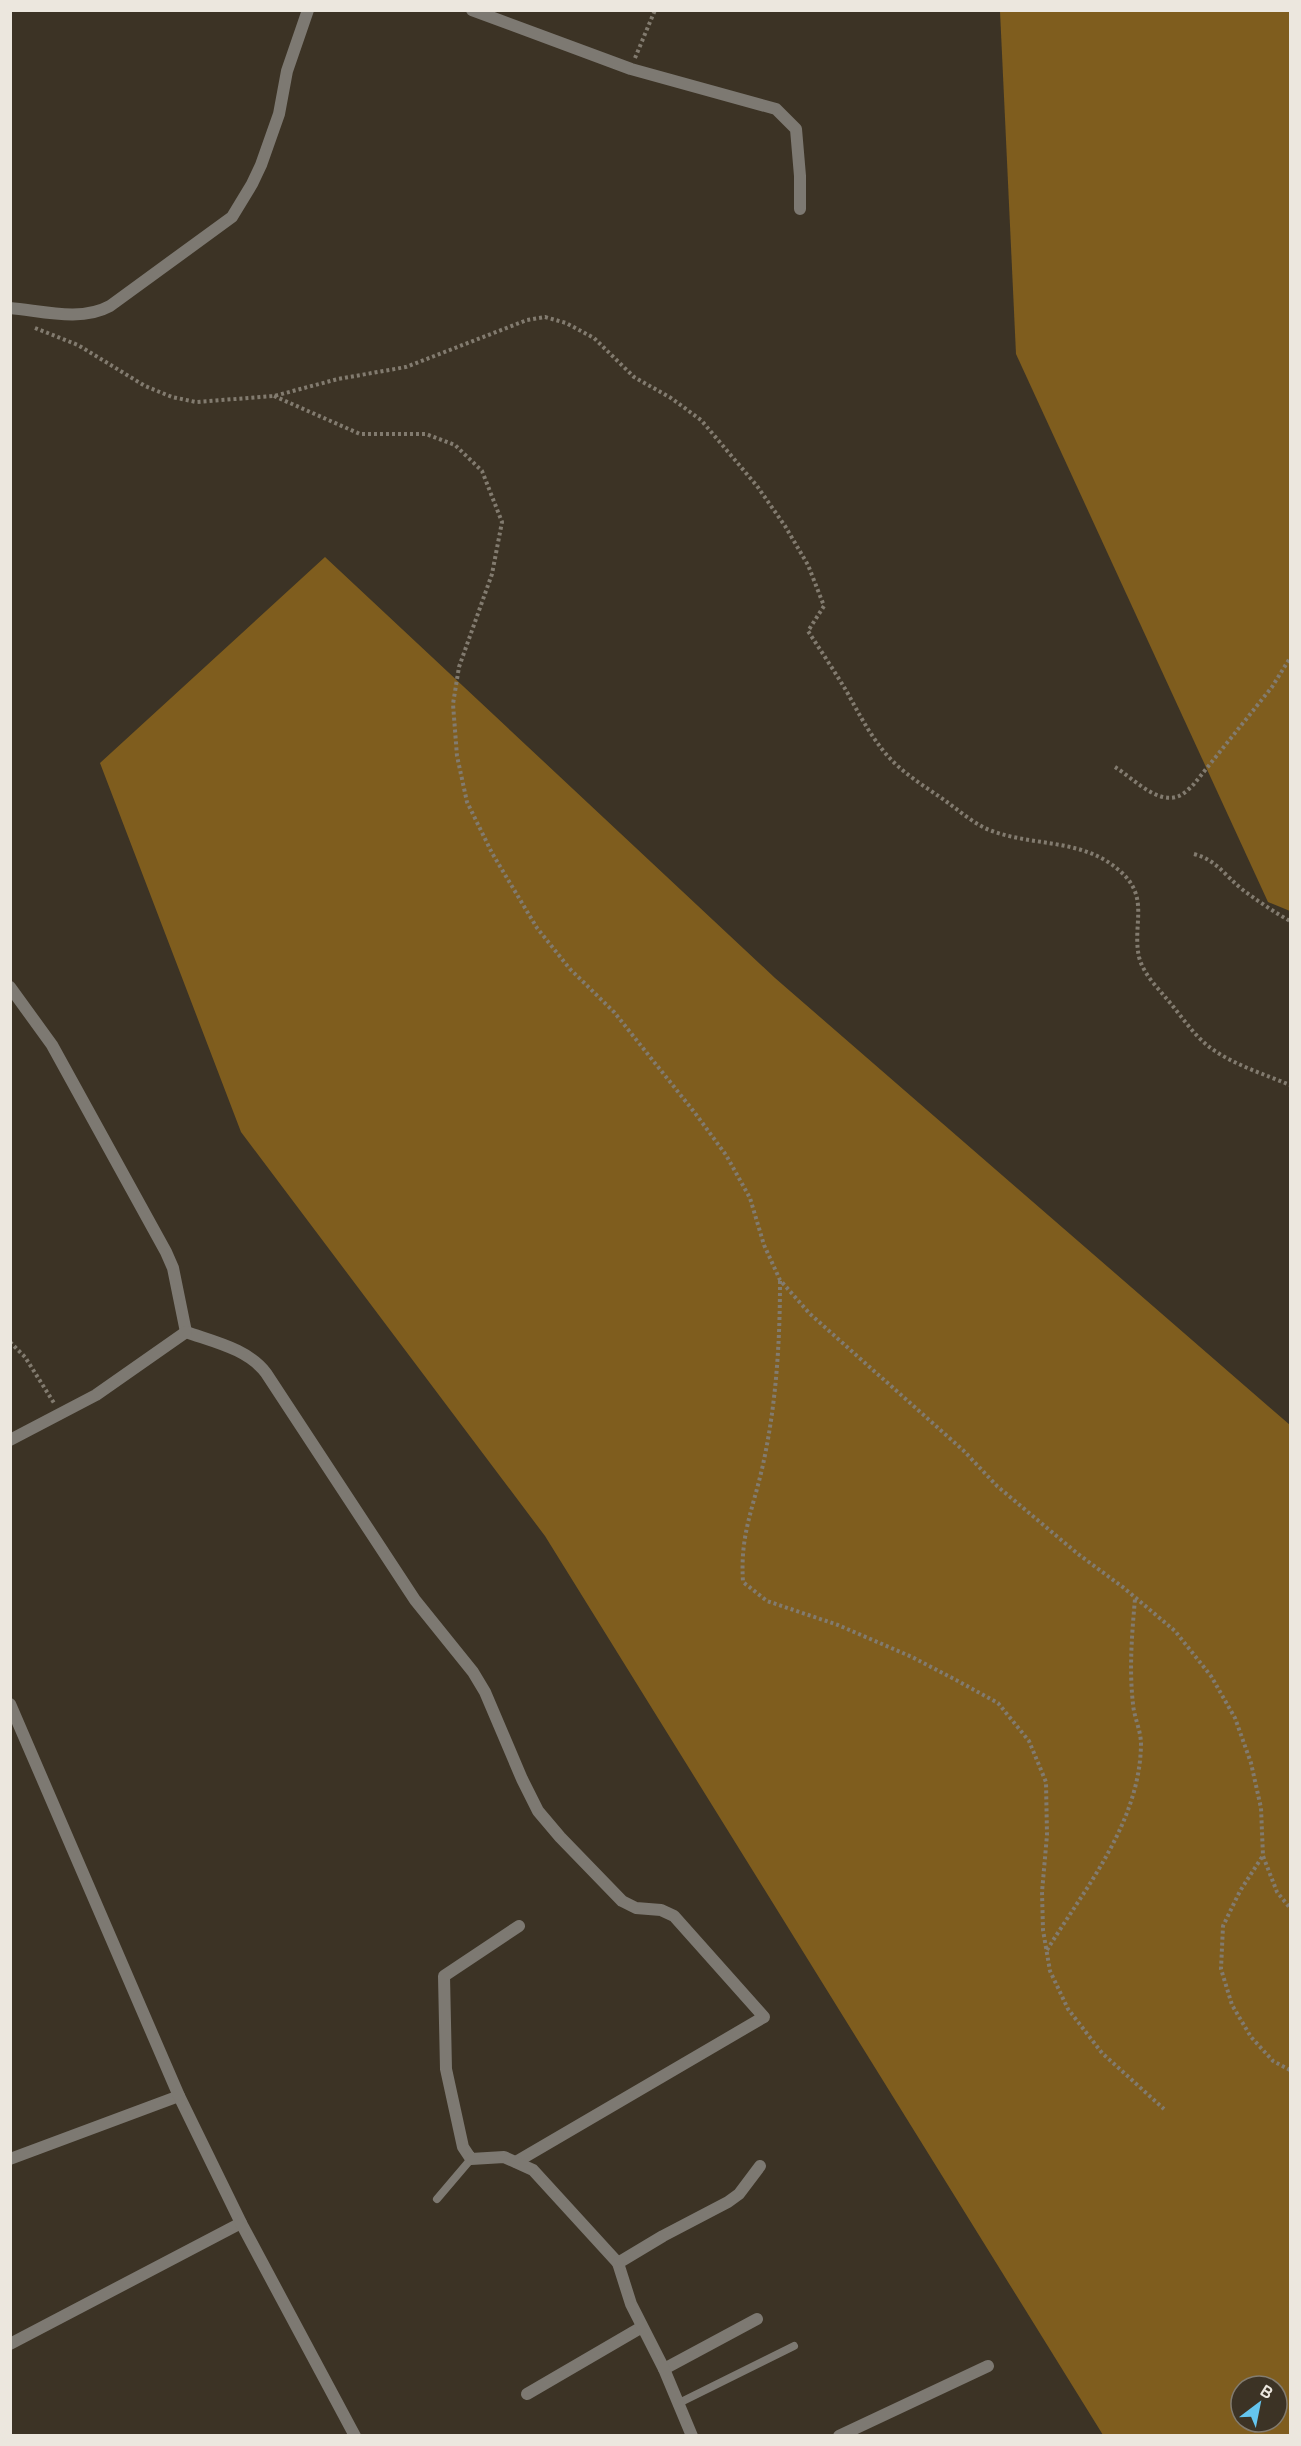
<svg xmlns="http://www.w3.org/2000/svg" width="1301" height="2446" viewBox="0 0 1301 2446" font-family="'Varela Round',sans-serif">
	<rect width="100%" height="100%" fill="#3c3325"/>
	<g fill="#7f5d1e" fill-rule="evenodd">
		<polygon points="1000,11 1290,11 1290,911 1268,902 1016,354"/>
		<path d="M 325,557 L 775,978 L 1290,1425 L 1290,2435 L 1103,2435 L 545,1536 L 241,1132 L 100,763 ZM 1241,2386 L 1277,2386 L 1277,2422 L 1241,2422 Z"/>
	</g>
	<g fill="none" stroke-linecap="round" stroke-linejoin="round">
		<g stroke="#827b6f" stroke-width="4" stroke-dasharray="3 3" stroke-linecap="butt">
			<polyline points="635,58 655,10"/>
			<path d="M 35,328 L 78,345 L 145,386 L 172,397 L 196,402 L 274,396 L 338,379 L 406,367 L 527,320 L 545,317 L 566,323 L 594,338 L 634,377 L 671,398 L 701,420 L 757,486 L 785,526 L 808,565 L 824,606 L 808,631 C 821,651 835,672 847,692 C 859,714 870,735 886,754 C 902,773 926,787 947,802 C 961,812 975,825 992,831 C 1036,847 1084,838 1121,872 C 1150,898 1132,924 1139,957 C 1143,973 1156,986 1166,998 C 1180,1014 1192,1033 1208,1046 C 1231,1064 1264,1074 1290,1085"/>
			<polyline points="274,396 360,434 426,434 455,445 482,471 502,522 492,574 459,667 453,704 457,756 467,802 492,853 537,928 570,969 614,1012 695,1113 726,1155 750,1198 764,1245 780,1280 810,1314 963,1450 997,1486 1078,1554 1124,1588 1175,1631 1211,1676 1235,1718 1251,1763 1261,1808 1263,1856 1277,1892 1290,1908"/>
			<path d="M 1115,767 C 1133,778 1157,805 1179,796 C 1184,794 1190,788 1194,784 L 1272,687 L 1290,658"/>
			<path d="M 1194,854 C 1217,860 1225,876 1243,890 C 1258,901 1274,912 1290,921"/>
			<path d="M 780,1281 C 780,1344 776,1407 762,1469 C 752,1512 740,1536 743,1582 L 767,1601 L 838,1625 L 912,1657 L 956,1680 L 998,1703 L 1029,1741 L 1046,1782 L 1047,1835 L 1042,1892 L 1043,1930 L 1050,1971 L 1068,2009 L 1102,2053 L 1164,2109"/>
			<polyline points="10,1342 25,1357 54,1403"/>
			<polyline points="1262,1857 1240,1891 1223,1926 1221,1969 1232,2005 1251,2037 1273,2061 1290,2070"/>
			<path d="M 1047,1950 C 1086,1887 1140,1822 1141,1744 C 1141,1731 1134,1717 1133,1704 C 1129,1669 1132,1633 1135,1599"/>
		</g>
		<g stroke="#7d7972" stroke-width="8">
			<polyline points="437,2199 471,2159"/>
			<polyline points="679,2403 794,2346"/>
		</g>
		<g stroke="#7d7972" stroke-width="12">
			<polyline points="472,10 631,69 776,109 796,129 800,176 800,209"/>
			<path d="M 10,308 C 43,311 81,322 110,306 L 232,217 L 252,184 L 261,165 L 279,114 L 287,71 L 308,10"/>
			<polyline points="10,987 52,1045 166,1252 173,1268 186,1332"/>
			<path d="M 186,1332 C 214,1342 248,1349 266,1373 L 415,1600 L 473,1672 L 485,1692 L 522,1779 L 538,1811 L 560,1837 L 622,1901 L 636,1908 L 661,1910 L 674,1916 L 764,2017 L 516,2162"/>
			<polyline points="10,1440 96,1395 186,1332"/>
			<polyline points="519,1926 444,1976 446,2069 463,2147 471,2159 504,2157 533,2170 618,2263"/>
			<polyline points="10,2159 179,2096"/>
			<polyline points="10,2344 241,2223"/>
			<polyline points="664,2369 757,2319"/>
			<polyline points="527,2394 642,2327"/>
			<polyline points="692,2436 664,2369 631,2304 618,2263 663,2236 728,2202 739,2194 760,2166"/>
			<polyline points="839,2436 988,2366"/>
		</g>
		<polyline stroke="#7d7972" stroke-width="12" points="10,1704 179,2096 241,2223 355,2436"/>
	</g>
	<rect width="1301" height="2446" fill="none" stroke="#ece7de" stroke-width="24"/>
	<g transform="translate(1259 2404) rotate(32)"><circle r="28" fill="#3c3325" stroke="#827b6f" stroke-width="1.5"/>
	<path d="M0-4.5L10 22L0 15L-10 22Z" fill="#65c5ee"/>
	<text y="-9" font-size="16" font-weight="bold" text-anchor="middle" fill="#ece7de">B</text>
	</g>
</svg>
